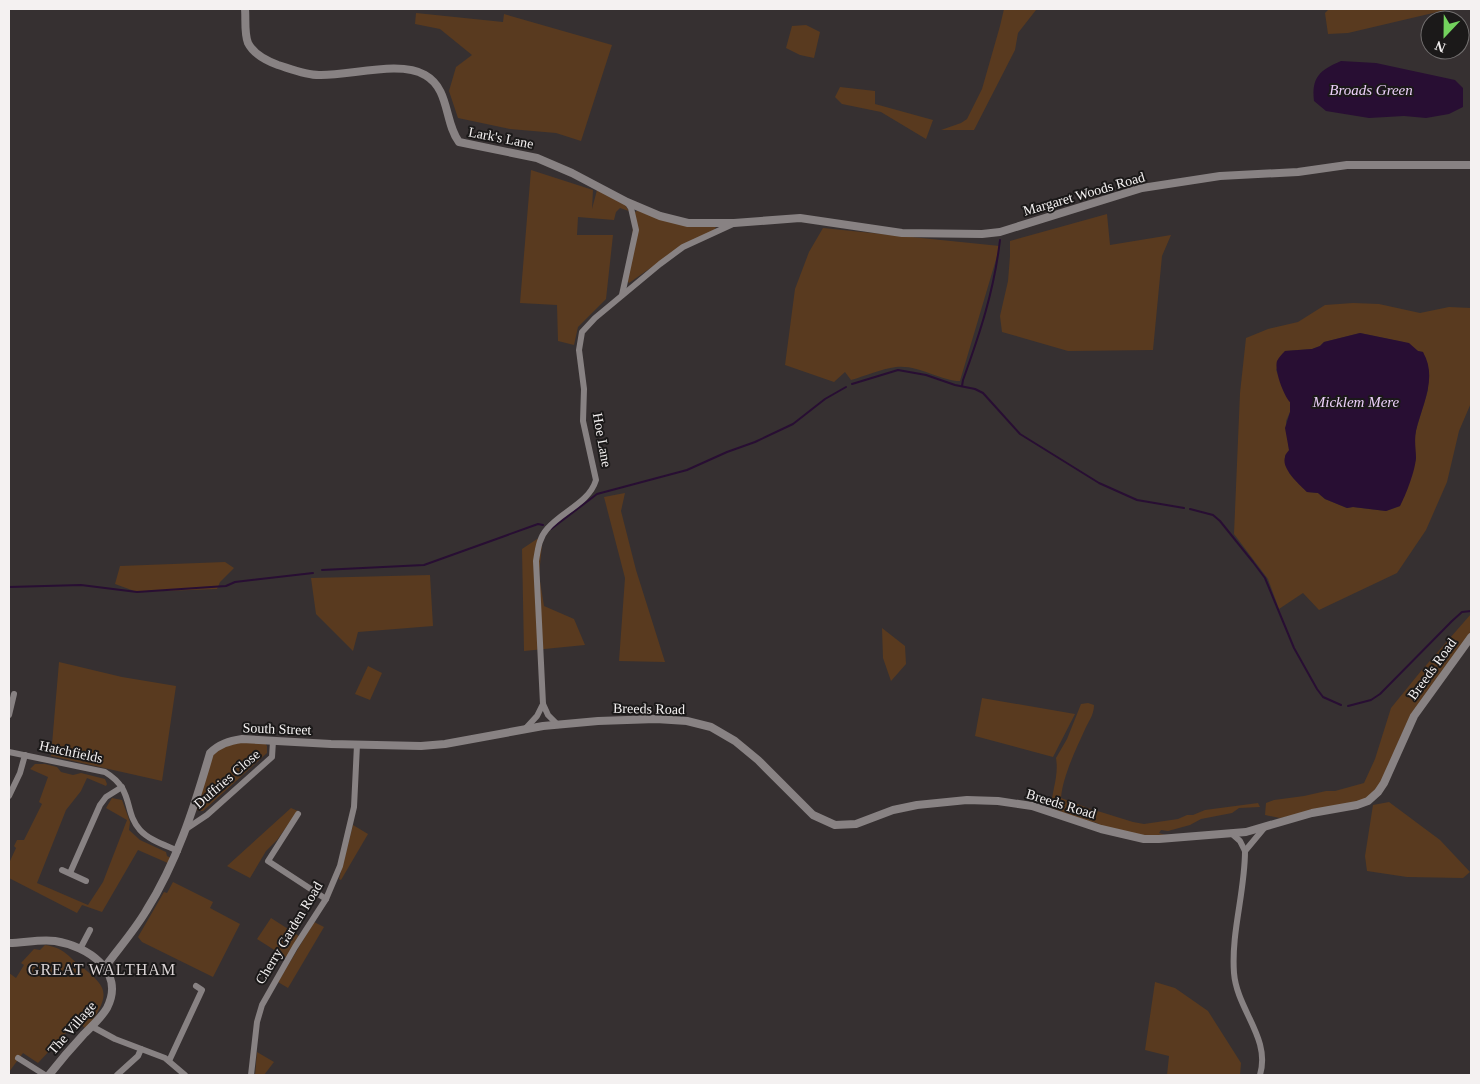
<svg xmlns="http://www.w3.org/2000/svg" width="1480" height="1084" viewBox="0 0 1480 1084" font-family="Georgia,serif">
	<rect width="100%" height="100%" fill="#363031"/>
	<g fill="#593a1f" fill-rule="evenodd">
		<polygon points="1004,9 1043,9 1036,10 1018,33 1015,50 974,130 941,130 961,123 967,119 982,89 1000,26"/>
		<polygon points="1329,9 1450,9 1348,33 1328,34 1325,13"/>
		<polygon points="416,13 503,22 504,14 612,45 581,141 556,133 510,129 458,118 449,91 456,67 472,55 440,29 415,24"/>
		<polygon points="806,25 820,32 814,58 800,55 786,48 792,26"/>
		<polygon points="840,87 875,91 875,104 933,120 926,139 881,112 842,104 835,97"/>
		<polygon points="531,170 593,190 592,209 597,190 625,205 629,211 620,208 616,212 614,220 578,217 577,235 613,235 606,299 578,327 574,345 558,341 557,305 520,303"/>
		<polygon points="638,210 716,226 715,229 649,269 629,283 627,280 630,266 634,213"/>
		<polygon points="1107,214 1110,245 1171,235 1162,256 1153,350 1068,351 1002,332 1000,316 1008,281 1010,256 1010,241"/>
		<path d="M 823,228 L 1000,246 L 960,381 C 941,381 917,364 896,367 C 881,369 865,376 851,380 L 845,372 L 834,382 L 785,365 L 795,289 L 809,252 Z"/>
		<path d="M 1353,303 L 1379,304 L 1420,313 L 1449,307 L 1471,308 L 1471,403 L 1459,431 L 1447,482 L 1426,530 L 1397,573 L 1319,610 L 1303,593 L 1279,609 L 1268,579 L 1234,534 L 1240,393 L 1246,338 L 1268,329 L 1298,322 L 1325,305 ZM 1360,333 L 1403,342 L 1418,351 L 1423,352 L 1428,390 L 1416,430 L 1414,443 L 1416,458 L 1412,474 L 1400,506 L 1386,511 L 1353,507 L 1347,508 L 1325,499 L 1318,493 L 1307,492 L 1289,473 L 1289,450 L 1286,421 L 1290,412 L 1290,402 L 1276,370 L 1285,351 L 1312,349 L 1320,346 L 1324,342 Z"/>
		<polygon points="625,493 621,511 636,570 665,662 619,661 625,578 604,497"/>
		<polygon points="543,535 539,575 544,606 574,619 585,645 524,651 522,549"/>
		<polygon points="225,562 234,568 220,582 217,589 137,592 115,584 120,566"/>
		<polygon points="430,575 433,626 358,632 353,651 316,614 311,578"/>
		<polygon points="1471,614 1471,633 1418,705 1405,727 1378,789 1368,799 1356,804 1280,818 1265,815 1266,803 1274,800 1304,796 1326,791 1335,791 1364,783 1375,759 1391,708 1421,671"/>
		<polygon points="882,628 905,646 906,664 891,681 883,658"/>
		<polygon points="59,662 122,677 176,686 162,781 51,756"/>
		<polygon points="368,666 382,673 370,700 355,694"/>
		<polygon points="982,698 1075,714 1053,757 975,736"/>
		<path d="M 1088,703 L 1094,705 C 1094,714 1090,719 1086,727 C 1077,747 1063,775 1061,798 L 1088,808 L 1133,822 L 1144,824 L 1178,819 L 1187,815 L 1193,815 L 1205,810 L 1258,803 L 1260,807 L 1239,808 L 1232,813 L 1201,819 L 1190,825 L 1168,831 L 1161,830 L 1159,833 L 1166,835 L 1149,838 L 1105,828 L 1097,823 L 1083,820 L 1051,808 C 1052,790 1059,776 1056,758 L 1067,739 L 1081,704 Z"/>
		<polygon points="228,743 265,743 267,746 267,753 203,811 198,811 195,807 210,757"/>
		<polygon points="35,764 45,764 57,767 61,772 73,775 81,773 105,779 107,784 106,786 87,778 81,791 66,810 37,883 88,905 103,882 127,820 106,808 112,798 122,800 130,822 129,830 140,840 166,852 167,856 173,859 170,864 138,850 102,912 82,905 77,913 9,878 9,860 10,861 16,848 14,846 17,840 24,840 42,804 39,802 48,777 30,769"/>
		<polygon points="1389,802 1440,840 1470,872 1463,878 1407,877 1367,871 1365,856 1373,805"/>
		<polygon points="291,808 298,811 277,840 266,851 250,878 227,866"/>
		<polygon points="353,825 368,834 341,880 339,879"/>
		<polygon points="173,882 213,902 210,908 240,924 213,977 142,942 138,937 164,892 167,893"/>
		<polygon points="271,918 299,936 287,958 257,939"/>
		<polygon points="314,922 324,927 288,988 278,982"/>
		<path d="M 45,945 C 63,948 65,953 78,964 C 112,990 109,994 87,1030 L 77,1021 L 38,1063 L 23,1053 L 9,1072 L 9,973 L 16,978 L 24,965 L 21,963 L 34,949 L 40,950 Z"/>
		<polygon points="1155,982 1175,988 1208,1011 1241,1063 1240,1075 1167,1075 1169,1056 1145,1050"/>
		<polygon points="257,1052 274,1062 264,1075 255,1075"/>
	</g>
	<g fill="#280e33">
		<path d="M 1341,61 L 1376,63 L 1455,80 L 1463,88 L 1463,107 L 1449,114 L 1426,118 L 1404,116 L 1369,118 L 1326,111 L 1314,101 C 1311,77 1320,70 1341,61 Z"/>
		<path d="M 1360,333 L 1409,343 L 1418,351 L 1423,352 C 1438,378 1422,405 1416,431 C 1414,441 1416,449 1416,458 C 1415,471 1406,495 1400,506 L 1386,511 L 1353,507 L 1347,508 L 1325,499 L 1318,493 L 1307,492 C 1300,485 1281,469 1285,457 C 1285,454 1288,452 1289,450 L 1285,428 L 1290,412 L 1290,402 C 1284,396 1274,370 1277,361 C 1279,357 1282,354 1285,351 L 1312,349 L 1320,346 L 1324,342 Z"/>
	</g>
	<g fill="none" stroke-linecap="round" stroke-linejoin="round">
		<g stroke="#280e33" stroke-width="2">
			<polyline points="852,384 898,370 926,375 955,385 975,389 983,393 1020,434 1099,483 1137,500 1184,508"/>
			<path d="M 962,386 L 963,380 C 980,333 994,291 1000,240"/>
			<polyline points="1190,509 1213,515 1220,521 1253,562 1265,578 1294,648 1317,689 1323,697 1341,705"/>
			<polyline points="551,529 597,494 687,470 727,452 755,442 793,424 825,399 846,387"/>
			<polyline points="322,570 424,565 538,524 543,525"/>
			<polyline points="9,587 81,585 137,592 226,586 235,582 313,573"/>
			<polyline points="1348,706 1371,700 1380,694 1452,621 1462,612 1471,611"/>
		</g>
		<g stroke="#888283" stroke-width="6">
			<polyline points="622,295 636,230 631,208 627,202"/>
			<polyline points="9,715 14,694"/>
			<path d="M 558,725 L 548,715 L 543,704 L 536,561 C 538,549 539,538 547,529 C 562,511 589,503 596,480 L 583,421 L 584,389 L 579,350 L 582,332 L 595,318 L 660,264 L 683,247 L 733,224"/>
			<polyline points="526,728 537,716 543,704"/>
			<path d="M 9,752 L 105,772 C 135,790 123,811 140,830 C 149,840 165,845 178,851"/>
			<polyline points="9,796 20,773 25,755"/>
			<polyline points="298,814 268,861 326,899"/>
			<polyline points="186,829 207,815 272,757 273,741"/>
			<path d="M 1231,833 L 1240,841 L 1245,851 C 1245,892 1231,932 1234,973 C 1237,1010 1271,1038 1260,1075"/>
			<polyline points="1245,851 1265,827"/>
			<polyline points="62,870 86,881"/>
			<polyline points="70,873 100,805 106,797 122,787"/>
			<polyline points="80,949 90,930"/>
			<polyline points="91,1026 115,1039 165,1058 185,1075"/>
			<polyline points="18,1058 45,1075"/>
			<polyline points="169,1061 202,990 196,986"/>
			<polyline points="117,1075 138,1056 141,1049"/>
			<polyline points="251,1075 257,1022 262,1005 295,947 326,899 340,866 354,807 357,745"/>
		</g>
		<g stroke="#888283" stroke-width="8">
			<path d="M 245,9 C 246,19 244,33 248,43 C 254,55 267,61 278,65 C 291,69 306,75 319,75 C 349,76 400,60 425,75 C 450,89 444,122 459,142 L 537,158 L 572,173 L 627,202 L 660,216 L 688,223 L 734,223 L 800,218 L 902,233 L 982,234 L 1000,232 L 1142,188 L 1220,176 L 1298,172 L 1347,165 L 1471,165"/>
			<path d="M 9,943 C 24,943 39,939 55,941 C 87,946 126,971 107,1008 C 101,1018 92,1026 84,1034 C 72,1047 60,1061 49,1075"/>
			<path d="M 105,967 C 119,948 134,931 146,911 C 177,862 194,808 210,753 C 219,744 229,741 242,739 L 331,744 L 421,746 L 445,744 L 543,726 L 598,721 L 656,719 L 687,721 L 711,727 L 735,741 L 758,760 L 813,815 L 835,825 L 856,824 L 893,810 L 917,805 L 967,800 L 998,801 L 1032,806 L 1101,829 L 1144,839 L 1159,839 L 1246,832 L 1312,813 L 1357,805 L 1368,801 L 1378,792 L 1384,783 L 1414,716 L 1471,637"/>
		</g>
	</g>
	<g text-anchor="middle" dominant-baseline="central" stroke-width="4" stroke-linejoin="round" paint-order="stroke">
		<g font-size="14" fill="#f4f1f1" stroke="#1b1919">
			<text transform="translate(501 138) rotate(11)">Lark's Lane</text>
			<text transform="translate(1084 194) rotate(-16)">Margaret Woods Road</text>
			<text transform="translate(602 440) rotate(80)">Hoe Lane</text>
			<text transform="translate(1432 669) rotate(-54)">Breeds Road</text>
			<text transform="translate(649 709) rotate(1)">Breeds Road</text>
			<text transform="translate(277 729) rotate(2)">South Street</text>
			<text transform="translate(71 752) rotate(12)">Hatchfields</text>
			<text transform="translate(227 779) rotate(-41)">Duffries Close</text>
			<text transform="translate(1061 804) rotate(17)">Breeds Road</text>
			<text transform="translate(289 933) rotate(-59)">Cherry Garden Road</text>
			<text transform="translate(72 1028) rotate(-49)">The Village</text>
		</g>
		<g font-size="15" font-style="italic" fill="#ecd0f9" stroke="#1b1919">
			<text x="1371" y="90">Broads Green</text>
			<text x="1356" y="402">Micklem Mere</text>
		</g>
		<g font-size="16" letter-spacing="1" fill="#dbd4d5" stroke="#1b1919">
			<text x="102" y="969">GREAT WALTHAM</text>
		</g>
	</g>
	<rect width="1480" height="1084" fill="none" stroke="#f4f1f1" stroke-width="20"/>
	<g transform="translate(1445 35) rotate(202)"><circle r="24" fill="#1b1919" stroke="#726f6f"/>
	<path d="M0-4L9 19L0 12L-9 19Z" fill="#73d25d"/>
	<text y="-8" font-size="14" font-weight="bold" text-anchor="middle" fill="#f4f1f1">N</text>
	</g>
</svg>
